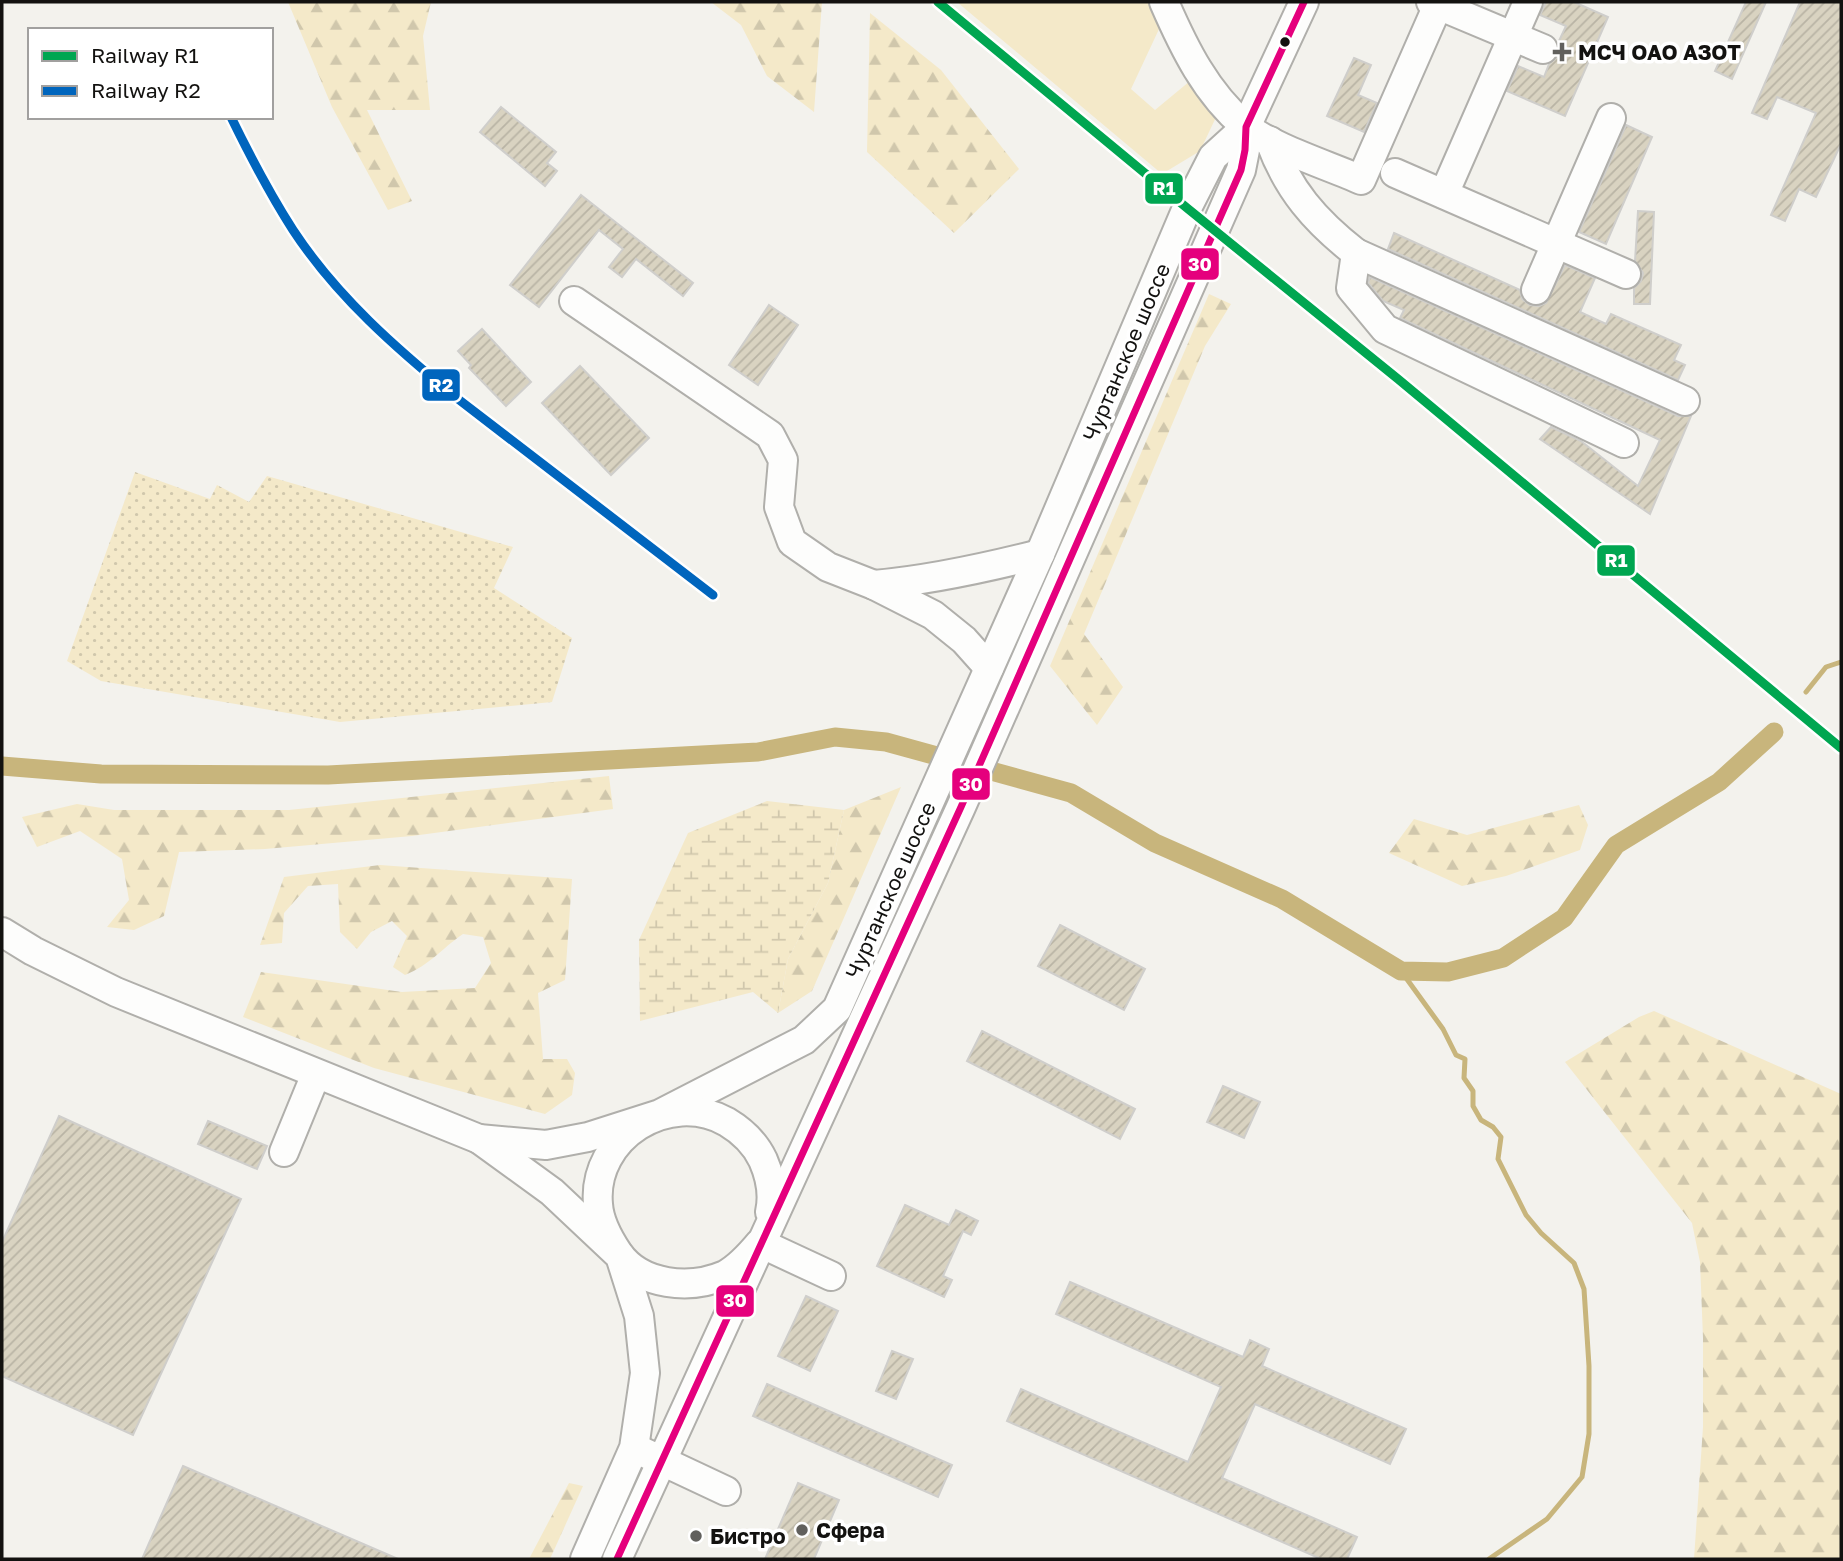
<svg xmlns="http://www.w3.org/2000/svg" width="1843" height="1561" viewBox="0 0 1843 1561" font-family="'Golos Text',sans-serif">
	<defs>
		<pattern id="forest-firs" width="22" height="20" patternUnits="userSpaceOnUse" patternTransform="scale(1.75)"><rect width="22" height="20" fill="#f4e9c9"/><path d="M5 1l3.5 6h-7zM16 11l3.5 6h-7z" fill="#d0c7ac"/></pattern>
		<pattern id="wetland-marsh" width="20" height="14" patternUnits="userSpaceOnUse" patternTransform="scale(1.75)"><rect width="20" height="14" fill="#f4e9c9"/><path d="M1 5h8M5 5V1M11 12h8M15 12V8" fill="none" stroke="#d0c7ac"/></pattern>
		<pattern id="garden-dots" width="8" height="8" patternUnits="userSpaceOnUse" patternTransform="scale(1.75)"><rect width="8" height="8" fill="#f4e9c9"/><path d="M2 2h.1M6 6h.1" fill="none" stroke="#d0c7ac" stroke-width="1.8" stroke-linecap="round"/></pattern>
		<pattern id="building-hatch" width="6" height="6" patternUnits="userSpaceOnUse" patternTransform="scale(1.75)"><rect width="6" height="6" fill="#d9d3c1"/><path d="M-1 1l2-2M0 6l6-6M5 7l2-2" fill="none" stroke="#b9b4a5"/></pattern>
	</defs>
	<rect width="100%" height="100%" fill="#f3f2ed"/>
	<polygon fill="#f4e9c9" points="957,2 1152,2 1160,27 1131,89 1155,110 1190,81 1219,111 1200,151 1162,174"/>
	<g fill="url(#forest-firs)">
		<polygon points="288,2 431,2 423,36 430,110 367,110 412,201 388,210 332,107"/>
		<polygon points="711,2 822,2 814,112 767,76 741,25"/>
		<polygon points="870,13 941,70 1019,169 954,233 867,152"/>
		<polygon points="1209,294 1231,304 1205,346 1084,634 1123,687 1097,725 1050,666"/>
		<polygon points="609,776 613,809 412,836 265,849 179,852 164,916 134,930 107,927 129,900 122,859 80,831 37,847 22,817 77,804 114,810 289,810"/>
		<polygon points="901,787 812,991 778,1013 788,959 828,883 844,810"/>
		<polygon points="1579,805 1588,825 1580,850 1506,876 1462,886 1389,853 1414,819 1467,835"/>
		<path d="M 380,865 L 572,879 L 565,980 L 538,993 L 543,1059 L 567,1059 L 575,1073 L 572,1095 L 545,1114 L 374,1068 L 243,1017 L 261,972 L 402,992 L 475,988 L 491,963 L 483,937 L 463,934 C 441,949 430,965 405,975 L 393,967 L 407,936 L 392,921 L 371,932 L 357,949 L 340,932 L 338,884 L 308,886 L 284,913 L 282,943 L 260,945 L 284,877 Z"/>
		<polygon points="1654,1011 1841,1094 1841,1559 1694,1559 1703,1427 1703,1338 1700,1262 1692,1223 1565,1062 1639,1017"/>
		<polygon points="569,1483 583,1486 550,1559 529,1559"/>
	</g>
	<polygon fill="url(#wetland-marsh)" points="767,801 844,810 828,883 788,959 778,1013 753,992 640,1021 639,940 688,833"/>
	<polygon fill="url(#garden-dots)" points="135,472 210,499 217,485 249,502 267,476 513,547 494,588 572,638 552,702 340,722 101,681 67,661"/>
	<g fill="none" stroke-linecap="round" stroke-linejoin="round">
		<g stroke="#c8b57c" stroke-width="5">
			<polyline points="1806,692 1826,667 1841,662"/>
			<polyline points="1401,971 1443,1029 1456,1055 1465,1059 1464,1078 1473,1091 1473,1106 1481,1120 1493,1127 1501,1137 1498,1159 1526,1215 1541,1233 1574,1263 1584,1289 1589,1366 1589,1434 1582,1477 1547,1519 1489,1559"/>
		</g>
		<polyline stroke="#c8b57c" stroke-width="19" points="2,766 101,774 328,775 758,752 835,737 886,742 1071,793 1155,843 1282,899 1401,971 1448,972 1503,958 1564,918 1616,845 1719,782 1774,732"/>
	</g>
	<g fill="url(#building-hatch)" stroke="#cfcecb" stroke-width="2">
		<polygon points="1546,2 1574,2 1608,17 1565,116 1507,91 1518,66 1544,77 1549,64 1558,56 1558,43 1566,26 1540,15"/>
		<polygon points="1746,2 1766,2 1732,79 1715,71"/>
		<polygon points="1800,2 1841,2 1841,144 1816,197 1799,189 1785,221 1771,215 1816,113 1777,97 1767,119 1752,113"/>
		<polygon points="1354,58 1371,65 1358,95 1377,103 1364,132 1327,116"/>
		<polygon points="501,107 556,152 547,163 557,171 545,186 480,132"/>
		<polygon points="1626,125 1652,137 1606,244 1579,232"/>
		<polygon points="581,195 693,283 683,296 636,259 622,277 609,267 623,249 599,230 539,307 510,285"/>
		<polygon points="1638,211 1654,212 1650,304 1634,304 1634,288 1641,281 1643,273 1635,261"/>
		<polygon points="1394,233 1520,290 1522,299 1530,305 1539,306 1546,303 1565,265 1595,278 1580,312 1606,324 1611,314 1681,345 1674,360 1685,365 1678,380 1388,249"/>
		<polygon points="1370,277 1678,416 1691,416 1650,514 1540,439 1551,427 1581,441 1638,486 1660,440 1400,318 1404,310 1383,301 1368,283"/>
		<polygon points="769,305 798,325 758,385 729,365"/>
		<polygon points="482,329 531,382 506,406 469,368 471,365 458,351"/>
		<polygon points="580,366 649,438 611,475 542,403"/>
		<polygon points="1060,925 1145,969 1124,1010 1038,966"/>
		<polygon points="982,1031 1135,1109 1120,1139 967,1061"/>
		<polygon points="1223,1086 1260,1102 1244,1138 1207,1122"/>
		<polygon points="59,1116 241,1199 133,1435 2,1376 2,1242"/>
		<polygon points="208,1121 267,1146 257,1169 198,1144"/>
		<polygon points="905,1205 949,1225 956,1210 978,1221 971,1235 963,1231 943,1276 952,1280 944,1297 877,1266"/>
		<polygon points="1070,1282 1243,1357 1250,1340 1269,1349 1262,1366 1406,1429 1390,1464 1255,1404 1222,1478 1357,1537 1347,1559 1321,1559 1007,1421 1021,1389 1188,1462 1221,1387 1056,1314"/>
		<polygon points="806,1296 838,1311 810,1371 778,1356"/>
		<polygon points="892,1351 913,1359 896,1399 876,1391"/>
		<polygon points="767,1384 952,1465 938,1497 753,1416"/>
		<polygon points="183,1466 398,1559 142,1559"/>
		<polygon points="798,1483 839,1500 814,1559 765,1559"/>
	</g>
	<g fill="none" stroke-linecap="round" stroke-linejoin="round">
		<defs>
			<g id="minor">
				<path d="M 1164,2 C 1184,48 1206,93 1245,126 C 1270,147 1330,166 1361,180 L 1438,5"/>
				<polyline points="1431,2 1543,49"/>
				<path d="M 1270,141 C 1288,190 1315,221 1356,253 L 1351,288 L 1385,329 L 1624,443"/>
				<polyline points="1395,173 1626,274"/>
				<polyline points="1444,194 1528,2"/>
				<polyline points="1356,253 1685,401"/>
				<polyline points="1536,290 1611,118"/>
				<polyline points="574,301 770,435 783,460 779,507 792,542 828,567 874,585 933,615 964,640 989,668"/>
				<path d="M 874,585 C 931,580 985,568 1040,554"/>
				<polyline points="2,932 33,951 116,992 479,1139 552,1192 620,1256 639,1316 645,1373 634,1448 585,1559"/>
				<polyline points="479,1139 546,1145 588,1137 660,1114 804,1040 837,1009 1040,554 1187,208 1213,157 1246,127"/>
				<polyline points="284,1152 316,1074"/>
				<path d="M 770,1212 C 774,1194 770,1176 763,1160 C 755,1143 742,1131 727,1122 C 669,1089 592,1137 598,1204 C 599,1222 608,1238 618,1253 C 641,1286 690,1290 725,1275 C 738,1268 750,1255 760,1243 L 831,1276"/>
				<polyline points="643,1452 726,1491"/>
				<polyline points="617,1559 961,807 1241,170 1245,150 1246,127 1304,2"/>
			</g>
		</defs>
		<use href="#minor" stroke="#b0afab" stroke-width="32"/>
		<use href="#minor" stroke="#fdfdfc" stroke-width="28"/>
		<defs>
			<polyline id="bus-1" points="617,1559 961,807 1241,170 1245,150 1246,127 1304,2"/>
		</defs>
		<use href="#bus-1" stroke="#fff" stroke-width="12"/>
		<use href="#bus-1" stroke="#e5007d" stroke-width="7"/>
		<defs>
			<polyline id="rail-1" points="938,2 1187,208 1398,379 1841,748"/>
			<path id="rail-2" d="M 231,117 C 250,156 270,194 293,230 C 337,297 397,349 458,399 L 713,595"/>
		</defs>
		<use href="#rail-1" stroke="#fff" stroke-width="14"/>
		<use href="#rail-2" stroke="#fff" stroke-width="14"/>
		<use href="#rail-1" stroke="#00a651" stroke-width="9"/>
		<use href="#rail-2" stroke="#0065bd" stroke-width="9"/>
	</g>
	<circle fill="#131210" stroke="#fff" stroke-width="2.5" cx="1285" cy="42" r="6"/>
	<g fill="#61605d" stroke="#fff" stroke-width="2.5">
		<path d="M1558.5 41.5h7v7h7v7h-7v7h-7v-7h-7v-7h7z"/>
		<circle cx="802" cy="1530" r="7"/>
		<circle cx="696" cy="1536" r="7"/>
	</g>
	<g text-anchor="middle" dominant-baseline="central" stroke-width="7" stroke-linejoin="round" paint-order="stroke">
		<g font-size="21" font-weight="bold" fill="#131210" stroke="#fff" text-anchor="start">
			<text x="1578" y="52">МСЧ ОАО АЗОТ</text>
			<text x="816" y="1530">Сфера</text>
			<text x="710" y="1536">Бистро</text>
		</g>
		<g font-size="21" fill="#131210" stroke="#fff">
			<text transform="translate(1126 352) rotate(-67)">Чуртанское шоссе</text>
			<text transform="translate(890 890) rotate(-66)">Чуртанское шоссе</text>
		</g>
	</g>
	<g stroke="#fff" stroke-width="2.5">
		<rect x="1144" y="172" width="40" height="33" rx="7" fill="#00a651"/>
		<rect x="1180" y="247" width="40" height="34" rx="7" fill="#e5007d"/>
		<rect x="421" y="368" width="40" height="34" rx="7" fill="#0065bd"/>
		<rect x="1596" y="544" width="40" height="33" rx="7" fill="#00a651"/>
		<rect x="951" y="767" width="40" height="34" rx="7" fill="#e5007d"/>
		<rect x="715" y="1284" width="40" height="34" rx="7" fill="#e5007d"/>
	</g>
	<g font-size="19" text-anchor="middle" font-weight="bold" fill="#fff">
		<text x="1164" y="195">R1</text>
		<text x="1200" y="271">30</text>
		<text x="441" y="392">R2</text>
		<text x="1616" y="567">R1</text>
		<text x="971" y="791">30</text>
		<text x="735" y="1307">30</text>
	</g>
	<rect width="1843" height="1561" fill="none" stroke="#131210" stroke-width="7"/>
	<rect x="28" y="28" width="245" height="91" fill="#ffffff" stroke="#a1a09f" stroke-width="2"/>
	<rect x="42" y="51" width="35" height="10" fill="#00a651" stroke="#a1a09f" stroke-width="2"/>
	<text x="91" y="63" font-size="21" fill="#131210">Railway R1</text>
	<rect x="42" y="86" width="35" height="10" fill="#0065bd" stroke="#a1a09f" stroke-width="2"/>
	<text x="91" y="98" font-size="21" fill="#131210">Railway R2</text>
</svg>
